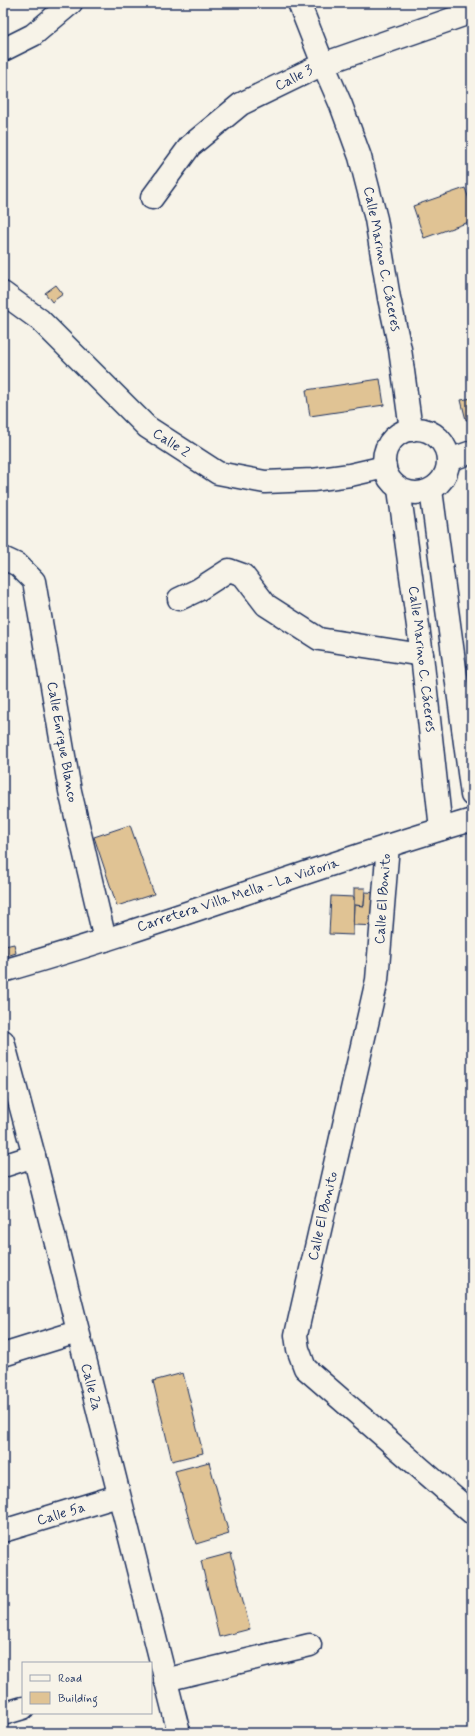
<svg xmlns="http://www.w3.org/2000/svg" width="475" height="1736" viewBox="0 0 475 1736" font-family="Mynerve,sans-serif">
	<rect width="100%" height="100%" fill="#f7f3e8"/>
	<filter id="ink" filterUnits="userSpaceOnUse"><feTurbulence type="fractalNoise" baseFrequency=".025" numOctaves="2"/><feDisplacementMap in="SourceGraphic" scale="8" xChannelSelector="R" yChannelSelector="G"/><feConvolveMatrix kernelMatrix="1 2 1 2 8 2 1 2 1" color-interpolation-filters="sRGB"/></filter>
	<g filter="url(#ink)">
		<g fill="#e0c394" stroke="#1b2f5e">
			<polygon points="465,188 472,207 472,221 424,238 413,206"/>
			<polygon points="56,285 63,294 52,302 45,293"/>
			<polygon points="380,379 384,405 310,416 306,390"/>
			<polygon points="472,398 472,419 466,420 461,400"/>
			<polygon points="130,825 154,894 117,906 94,837"/>
			<polygon points="354,888 365,888 364,906 354,905"/>
			<polygon points="365,892 381,893 380,926 353,925 354,905 364,906"/>
			<polygon points="331,896 354,897 353,935 329,934"/>
			<polygon points="14,944 16,953 7,956 5,946"/>
			<polygon points="183,1373 203,1453 172,1461 153,1381"/>
			<polygon points="209,1462 229,1534 196,1544 175,1471"/>
			<polygon points="231,1553 250,1629 219,1637 201,1561"/>
		</g>
		<g fill="none" stroke-linecap="round" stroke-linejoin="round">
			<defs>
				<g id="minor">
					<polyline points="299,3 323,64 341,105 360,157 376,219 389,298 400,349 411,430"/>
					<polyline points="3,50 33,35 71,3"/>
					<polyline points="152,198 190,146 241,104 323,64 472,12"/>
					<polyline points="3,293 40,320 147,427 218,473 265,482 313,480 350,475 385,467"/>
					<circle cx="416" cy="461" r="32"/>
					<polyline points="449,460 472,452"/>
					<polyline points="399,489 422,655 441,829"/>
					<polyline points="431,490 472,795"/>
					<polyline points="3,558 18,565 34,581 70,791 105,940"/>
					<polyline points="179,599 198,590 229,570 243,575 266,605 319,639 422,655"/>
					<polyline points="388,845 377,980 296,1335 298,1349 305,1368 472,1513"/>
					<polyline points="3,1041 34,1156 179,1733"/>
					<polyline points="3,1166 34,1156"/>
					<polyline points="3,1355 77,1332"/>
					<polyline points="3,1531 118,1496"/>
					<polyline points="165,1680 310,1645"/>
					<polyline points="3,1714 23,1708"/>
				</g>
				<path id="secondary" d="M 3,971 C 161,926 314,866 472,820"/>
			</defs>
			<use href="#minor" stroke="#1b2f5e" stroke-width="25"/>
			<use href="#secondary" stroke="#1b2f5e" stroke-width="25"/>
			<use href="#minor" stroke="#f7f3e8" stroke-width="22"/>
			<use href="#secondary" stroke="#f7f3e8" stroke-width="22"/>
		</g>
	</g>
	<g text-anchor="middle" dominant-baseline="central" stroke-width="3" stroke-linejoin="round" paint-order="stroke">
		<g font-size="14" fill="#1b2f5e" stroke="#f7f3e8">
			<text transform="translate(294 78) rotate(-27)">Calle 3</text>
			<text transform="translate(382 259) rotate(79)">Calle Marino C. Cáceres</text>
			<text transform="translate(171 443) rotate(33)">Calle 2</text>
			<text transform="translate(422 659) rotate(83)">Calle Marino C. Cáceres</text>
			<text transform="translate(62 742) rotate(80)">Calle Enrique Blanco</text>
			<text transform="translate(238 895) rotate(-18)">Carretera Villa Mella - La Victoria</text>
			<text transform="translate(383 899) rotate(-86)">Calle El Bonito</text>
			<text transform="translate(323 1216) rotate(-77)">Calle El Bonito</text>
			<text transform="translate(91 1387) rotate(76)">Calle 2a</text>
			<text transform="translate(61 1514) rotate(-17)">Calle 5a</text>
		</g>
	</g>
	<rect width="475" height="1736" fill="none" stroke="#f7f3e8" stroke-width="16"/>
	<rect x="8" y="8" width="459" height="1720" fill="none" stroke="#1b2f5e" stroke-width="1.5" filter="url(#ink)"/>
	<rect x="22" y="1662" width="130" height="52" fill="#f7f3e8" stroke="#9fa5b1"/>
	<rect x="30" y="1675" width="20" height="6" fill="#f7f3e8" stroke="#9fa5b1"/>
	<text x="58" y="1682" font-size="12" fill="#1b2f5e">Road</text>
	<rect x="30" y="1692" width="20" height="12" fill="#e0c394" stroke="#9fa5b1"/>
	<text x="58" y="1702" font-size="12" fill="#1b2f5e">Building</text>
</svg>
